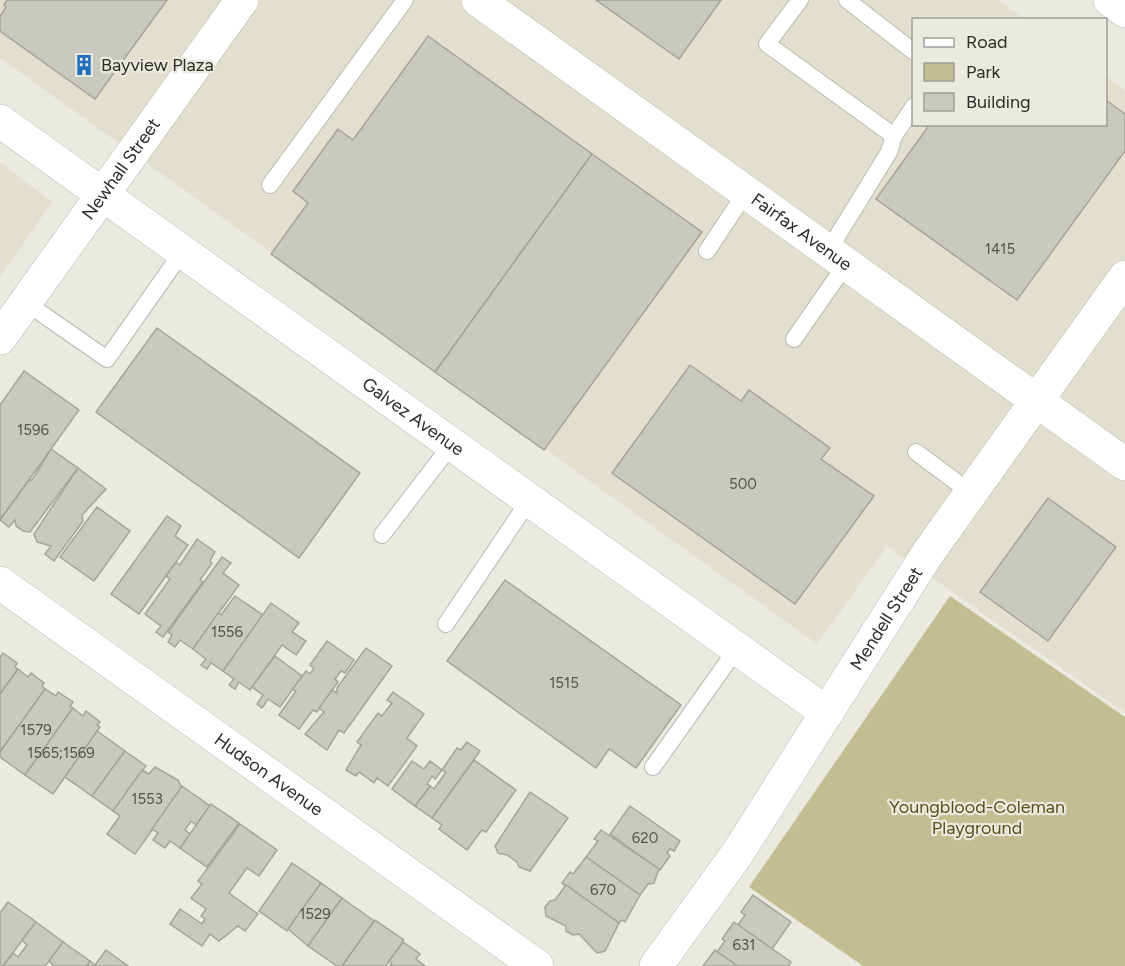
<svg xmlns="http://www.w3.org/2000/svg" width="1125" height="966" viewBox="0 0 1125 966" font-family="Figtree,sans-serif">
	<rect width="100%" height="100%" fill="#ebeae0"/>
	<g fill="#e1e0ce">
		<polygon points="0,0 998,0 1025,19 914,20 914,124 1106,124 1106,76 1125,90 1125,713 887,546 817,644 0,58"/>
		<polygon points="0,162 52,202 0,277"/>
	</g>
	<polygon fill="#c2be92" points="950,596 1125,717 1125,966 863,966 749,887"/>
	<g fill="#cac9bf" stroke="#a5a49b" stroke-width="1.5">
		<polygon points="7,0 167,0 95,99 0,31 0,16 6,7 4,5"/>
		<polygon points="596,0 721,0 679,59"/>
		<polygon points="428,36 592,154 435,372 271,254 308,203 293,191 338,129 353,140"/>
		<polygon points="1106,100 1125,114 1125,151 1017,300 876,199 930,124 1106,124"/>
		<polygon points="592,154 702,232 544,450 435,372"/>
		<polygon points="157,328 360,473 299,558 96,412"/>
		<polygon points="690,365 741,401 749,390 830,448 821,459 874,496 795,604 612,473"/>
		<polygon points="24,371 79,410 0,520 0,405"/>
		<polygon points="51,449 78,468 30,532 23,531 16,526 15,520 9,527 0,520 29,480 32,480"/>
		<polygon points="78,468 106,489 82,515 83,521 54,561 45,554 51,546 37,542 34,534"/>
		<polygon points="1048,498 1116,547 1048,641 980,592"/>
		<polygon points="97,507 130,531 94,581 60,557"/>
		<polygon points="167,516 181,526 175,536 188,545 139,614 111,594"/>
		<polygon points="197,539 215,552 210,561 212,563 200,580 203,582 163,637 156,632 161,626 145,614 170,579 166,576 176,562 180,565"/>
		<polygon points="222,557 231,563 223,573 239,585 193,649 180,640 175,647 168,642 172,635 168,632"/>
		<polygon points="505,580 681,705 636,768 609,749 596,768 447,661"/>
		<polygon points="235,596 263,615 223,671 211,663 207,669 201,665 206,659 193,649 218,613 221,615"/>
		<polygon points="271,603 299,623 292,632 306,641 296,655 282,645 250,690 239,682 235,689 229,685 234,679 223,671"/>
		<polygon points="327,641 354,660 345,673 341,671 335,679 338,682 317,712 313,710 299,729 279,715 296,691 292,689 306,671 310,674 314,668 310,665"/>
		<polygon points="366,648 392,666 344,733 339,730 327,750 305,734 324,712 319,708 332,690 337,693 337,688"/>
		<polygon points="3,653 17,663 15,667 18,669 0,694 0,657"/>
		<polygon points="275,656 302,676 280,707 268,699 262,708 257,704 263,695 252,687"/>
		<polygon points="18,669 28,677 31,673 44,683 42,686 45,689 0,752 0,694"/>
		<polygon points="45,689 56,696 58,692 73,702 70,706 73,708 25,775 0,757 0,752"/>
		<polygon points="393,692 424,714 407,738 417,746 388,786 377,778 374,783 359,772 356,776 346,770 361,745 357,742 378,713 382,716 392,703 387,700"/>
		<polygon points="73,708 83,716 86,711 100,722 97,725 100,727 53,794 25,775"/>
		<polygon points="97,731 125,751 92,796 65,777"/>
		<polygon points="467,742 480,751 432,818 415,806 430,786 434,789 446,772 442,770 457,748 461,750"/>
		<polygon points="125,751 146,766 113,811 92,796"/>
		<polygon points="474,760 516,790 486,832 482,830 467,850 439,829 442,825 432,818"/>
		<polygon points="412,761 424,769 430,761 442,770 435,779 432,776 427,784 430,786 415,806 392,789"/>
		<polygon points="155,767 178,780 182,788 135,854 107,834 120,816 113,811 142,770 149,774"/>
		<polygon points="182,786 210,806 196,825 191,821 185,830 190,834 180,848 170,841 165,848 153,840 158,833 152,829"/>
		<polygon points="530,792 568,818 530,871 519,867 517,862 507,855 498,853 495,846"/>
		<polygon points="211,804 239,823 207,867 180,848"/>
		<polygon points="630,806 680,841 674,851 670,849 667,853 670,856 660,870 610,834"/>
		<polygon points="240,824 277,850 259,876 247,868 229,893 258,914 245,931 238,926 219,941 210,934 202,946 170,924 180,909 202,924 205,919 201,916 206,909 191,898 202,884 198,881"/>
		<polygon points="601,830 659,869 654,883 648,884 640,895 586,857 598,841 594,839"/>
		<polygon points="586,857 640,895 625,922 622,920 619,923 562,883 570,872 573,874"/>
		<polygon points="292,863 321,883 287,931 259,911"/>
		<polygon points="321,883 342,898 308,946 288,929"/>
		<polygon points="566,885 619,923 605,951 597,953 579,934 573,935 566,931 566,926 546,916 545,907 550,901 555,900"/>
		<polygon points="753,895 791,922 772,949 738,925 745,915 741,912"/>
		<polygon points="342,898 374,921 342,966 337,966 308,946"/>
		<polygon points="8,902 36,922 3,966 0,966 0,913"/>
		<polygon points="375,920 404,940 386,966 342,966"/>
		<polygon points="36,922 63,942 49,961 45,966 3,966 13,953 18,957 27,945 22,940"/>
		<polygon points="734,922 791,962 789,966 738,966 717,952 725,941 722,939"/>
		<polygon points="63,942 90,961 87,966 54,966 49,961"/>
		<polygon points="403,942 420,954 416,959 425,966 390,966 392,963 389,961"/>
		<polygon points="106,950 128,966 87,966 90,961 95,965"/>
		<polygon points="715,950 717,952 738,966 703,966"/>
	</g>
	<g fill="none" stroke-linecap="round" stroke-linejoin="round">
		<defs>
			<g id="service">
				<polyline points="800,0 767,44 894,136 914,106"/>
				<polyline points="847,0 914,52"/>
				<polyline points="270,185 405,0"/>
				<polyline points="707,251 746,192"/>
				<polyline points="828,251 889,152 894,136"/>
				<polyline points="25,302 107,359 183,251"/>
				<polyline points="794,339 846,264"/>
				<polyline points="916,452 971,493"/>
				<polyline points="382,535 452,444"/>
				<polyline points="446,624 530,499"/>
				<polyline points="653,767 738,647"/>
			</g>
			<g id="minor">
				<path id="s1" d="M 478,0 L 1125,464"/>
				<path id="s2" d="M 0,121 L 827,713"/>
				<path id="s3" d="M 0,338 L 242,0"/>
				<path id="s4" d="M 0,583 L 537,966"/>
				<path id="s5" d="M 656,966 L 737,854 L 928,553 L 1125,277"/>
			</g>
			<polyline id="secondary" points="1110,0 1125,11"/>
		</defs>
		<use href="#service" stroke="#bbbbb1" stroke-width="18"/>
		<use href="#minor" stroke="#bbbbb1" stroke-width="34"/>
		<use href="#secondary" stroke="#bbbbb1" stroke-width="34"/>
		<use href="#service" stroke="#fff" stroke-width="16"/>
		<use href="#minor" stroke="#fff" stroke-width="33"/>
		<use href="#secondary" stroke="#fff" stroke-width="33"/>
	</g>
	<defs>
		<symbol id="building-bare" viewBox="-9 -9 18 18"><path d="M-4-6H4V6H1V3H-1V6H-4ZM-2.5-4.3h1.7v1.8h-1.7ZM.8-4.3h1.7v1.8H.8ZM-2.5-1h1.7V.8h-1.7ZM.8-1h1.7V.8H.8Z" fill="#206ebd" stroke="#ebeae0" stroke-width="2.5" paint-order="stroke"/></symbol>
	</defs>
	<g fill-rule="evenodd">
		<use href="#building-bare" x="69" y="50" width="30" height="30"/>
	</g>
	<g text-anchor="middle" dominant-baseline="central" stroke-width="4.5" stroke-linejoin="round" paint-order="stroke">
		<g font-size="15" fill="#54534e">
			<text x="1000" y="249">1415</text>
			<text x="33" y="430">1596</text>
			<text x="743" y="484">500</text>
			<text x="227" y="632">1556</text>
			<text x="564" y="683">1515</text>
			<text x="36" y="730">1579</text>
			<text x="61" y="753">1565;1569</text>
			<text x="147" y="799">1553</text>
			<text x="645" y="838">620</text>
			<text x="603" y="890">670</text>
			<text x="315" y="914">1529</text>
			<text x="744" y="945">631</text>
		</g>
		<g font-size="18" fill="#2d2c28" stroke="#ebeae0" text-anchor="start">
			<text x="101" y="65">Bayview Plaza</text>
		</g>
		<g font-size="18" fill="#2d2c28" stroke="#ebeae0">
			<text stroke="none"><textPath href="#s3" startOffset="208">Newhall Street</textPath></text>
			<text stroke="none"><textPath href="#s1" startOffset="398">Fairfax Avenue</textPath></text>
			<text stroke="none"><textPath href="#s2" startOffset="508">Galvez Avenue</textPath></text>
			<text stroke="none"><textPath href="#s5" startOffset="417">Mendell Street</textPath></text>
			<text stroke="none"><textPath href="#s4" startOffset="330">Hudson Avenue</textPath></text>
		</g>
		<g font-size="18" fill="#57511a" stroke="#ebeae0">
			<text x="977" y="807">Youngblood-Coleman<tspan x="977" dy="21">Playground</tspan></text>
		</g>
	</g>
	<rect x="912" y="18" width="195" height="108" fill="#ebeae0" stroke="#9f9e96" stroke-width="1.5"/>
	<rect x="924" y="38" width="30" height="9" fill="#ffffff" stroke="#9f9e96" stroke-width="1.5"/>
	<text x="966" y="48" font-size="18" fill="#2d2c28">Road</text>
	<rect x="924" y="63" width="30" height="18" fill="#c2be92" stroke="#9f9e96" stroke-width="1.5"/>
	<text x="966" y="78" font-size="18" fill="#2d2c28">Park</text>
	<rect x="924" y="93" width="30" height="18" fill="#cac9bf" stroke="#9f9e96" stroke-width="1.5"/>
	<text x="966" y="108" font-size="18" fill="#2d2c28">Building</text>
</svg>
